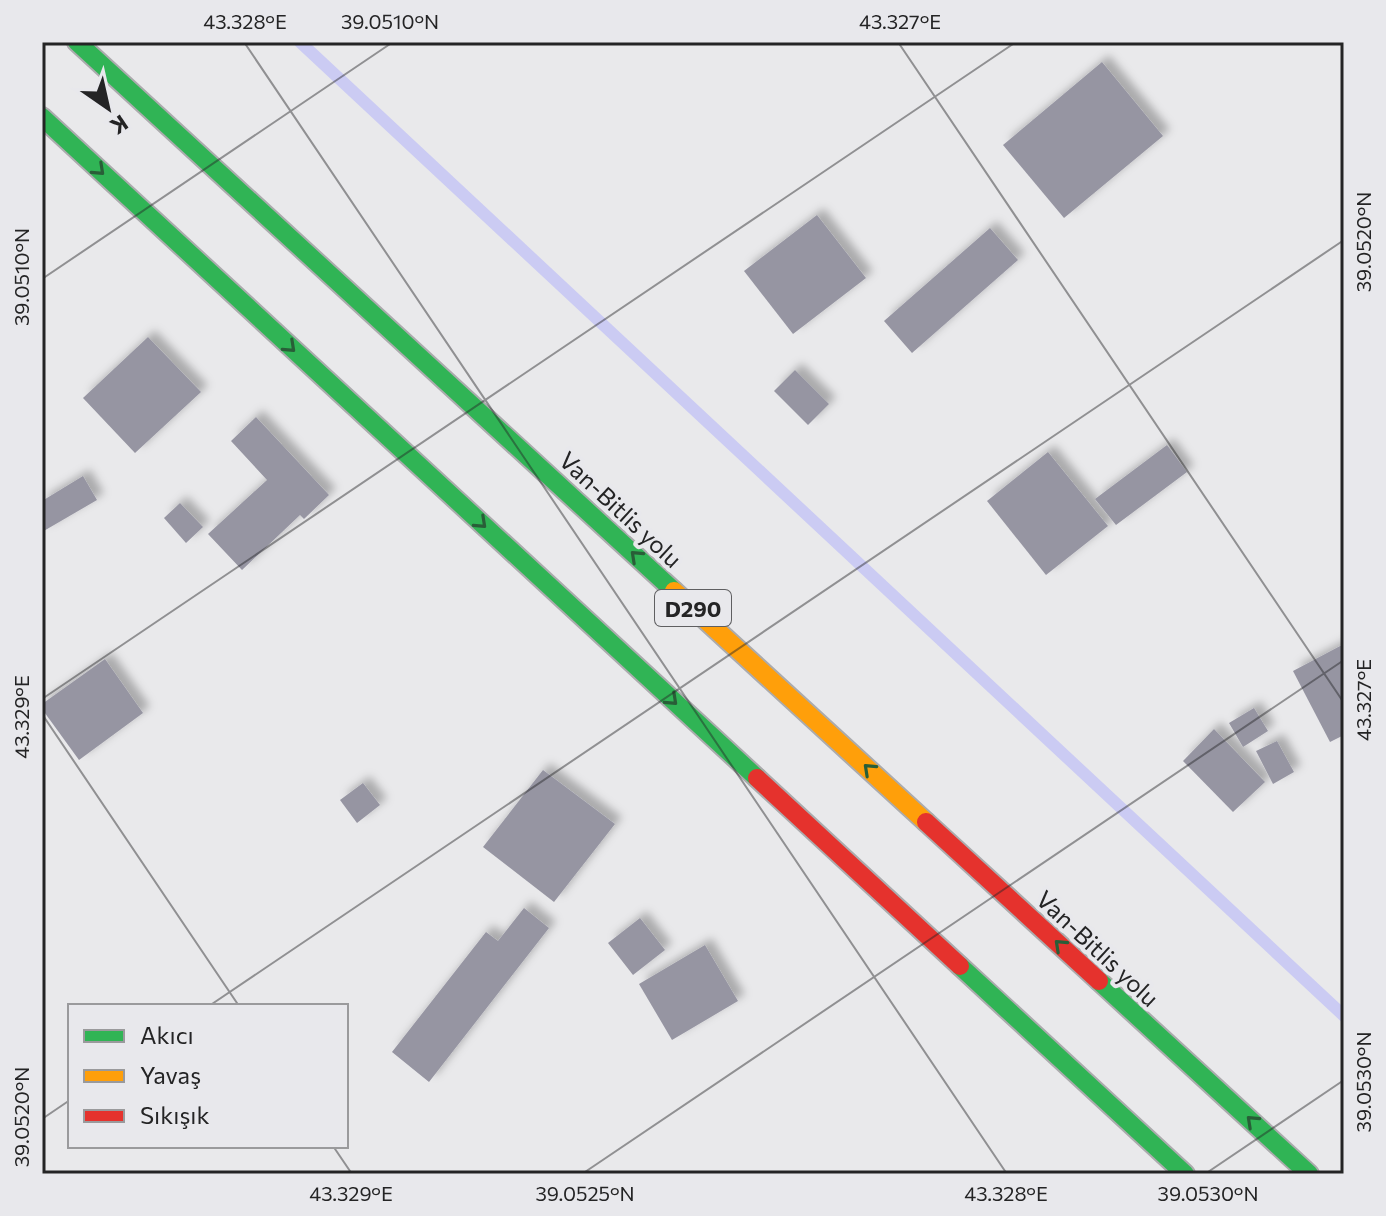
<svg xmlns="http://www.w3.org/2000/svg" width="1386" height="1216" viewBox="0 0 1386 1216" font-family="Commissioner,sans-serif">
	<defs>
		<filter id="shadow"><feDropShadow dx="7" dy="-7" stdDeviation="4" flood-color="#0004"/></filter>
	</defs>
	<rect width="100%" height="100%" fill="#e9e9eb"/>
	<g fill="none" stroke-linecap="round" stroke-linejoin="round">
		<polyline stroke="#cbcbf3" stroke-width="12" points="300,42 1344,1016"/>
	</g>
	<g fill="#9695a2" filter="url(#shadow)">
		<polygon points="1102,62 1163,136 1064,218 1003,145"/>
		<polygon points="817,215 866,278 793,334 744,271"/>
		<polygon points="990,228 1018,260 912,353 884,321"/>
		<polygon points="148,337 201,392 135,453 83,398"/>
		<polygon points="795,370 829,404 808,425 774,391"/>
		<polygon points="256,417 329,495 304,519 300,515 242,570 208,534 267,480 231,441"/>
		<polygon points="1167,445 1187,472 1116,525 1095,499"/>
		<polygon points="1048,452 1108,526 1046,575 987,501"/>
		<polygon points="83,476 97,500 42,532 42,501"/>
		<polygon points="180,503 203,527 186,543 164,518"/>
		<polygon points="1344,644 1344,735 1330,742 1293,671"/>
		<polygon points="105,659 143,713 79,760 42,709 42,704"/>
		<polygon points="1254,708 1268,731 1243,747 1229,723"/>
		<polygon points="1214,729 1265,782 1233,812 1183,761"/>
		<polygon points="1277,741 1294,772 1273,784 1256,751"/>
		<polygon points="543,770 615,824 554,902 483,847"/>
		<polygon points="363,783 380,805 357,823 340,800"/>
		<polygon points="524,908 549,928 429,1082 392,1052 486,932 498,941"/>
		<polygon points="640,918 665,950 633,975 608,943"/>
		<polygon points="705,945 738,1001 672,1040 639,984"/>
	</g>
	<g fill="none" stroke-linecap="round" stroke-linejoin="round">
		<defs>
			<g id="fast">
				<polyline points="77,42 674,591"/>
				<polyline points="42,117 757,778"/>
				<polyline points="960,966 1185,1174"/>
				<polyline points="1099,981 1309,1174"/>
			</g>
			<polyline id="slow" points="674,591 926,822"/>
			<g id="jam">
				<polyline points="757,778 960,966"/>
				<polyline points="926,822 1099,981"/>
			</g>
		</defs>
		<use href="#fast" stroke="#ababad" stroke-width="22"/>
		<use href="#slow" stroke="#ababad" stroke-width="22"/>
		<use href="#jam" stroke="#ababad" stroke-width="22"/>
		<use href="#fast" stroke="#30b455" stroke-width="18"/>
		<use href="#slow" stroke="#ff9f0a" stroke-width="18"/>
		<use href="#jam" stroke="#e5322d" stroke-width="18"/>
	</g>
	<defs><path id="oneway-chevron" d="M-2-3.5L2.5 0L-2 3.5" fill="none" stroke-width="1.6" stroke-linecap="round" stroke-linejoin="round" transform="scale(2)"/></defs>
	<g stroke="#295e38">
		<use href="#oneway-chevron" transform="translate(99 170) rotate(43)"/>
		<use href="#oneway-chevron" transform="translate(290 347) rotate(43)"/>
		<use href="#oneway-chevron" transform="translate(481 523) rotate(43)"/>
		<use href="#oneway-chevron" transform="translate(636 556) rotate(-137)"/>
		<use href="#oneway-chevron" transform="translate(672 700) rotate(43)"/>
		<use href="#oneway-chevron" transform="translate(869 769) rotate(-137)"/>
		<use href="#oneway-chevron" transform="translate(1060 945) rotate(-137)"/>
		<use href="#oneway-chevron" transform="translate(1252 1121) rotate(-137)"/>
	</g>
	<path fill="none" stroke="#242425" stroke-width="2" stroke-opacity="0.45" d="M 244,42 L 1007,1174M 898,42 L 1344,703M 42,279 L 393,42M 42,699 L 1016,42M 42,714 L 239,1006M 209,1006 L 1344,240M 42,1119 L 70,1100M 333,1146 L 352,1174M 582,1174 L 1344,660M 1205,1174 L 1344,1080"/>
	<g text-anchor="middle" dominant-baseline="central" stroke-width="8" stroke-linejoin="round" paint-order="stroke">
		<rect fill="#e8e8ec" stroke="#5f5f61" stroke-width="2" x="655" y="590" width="76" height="36" rx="6"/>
		<g font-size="22" font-weight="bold" fill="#242425">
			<text x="693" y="608">D290</text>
		</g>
		<g font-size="24" fill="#242425" stroke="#e8e8ec">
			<text transform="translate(621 509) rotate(43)">Van-Bitlis yolu</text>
			<text transform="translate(1098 948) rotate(43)">Van-Bitlis yolu</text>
		</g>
	</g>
	<rect width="1386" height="1216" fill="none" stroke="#e8e8ec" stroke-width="88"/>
	<rect x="68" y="1004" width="280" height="144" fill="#e8e8ec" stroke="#9a9a9c" stroke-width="2"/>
	<rect x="84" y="1030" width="40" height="12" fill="#30b455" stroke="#9a9a9c" stroke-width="2"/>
	<text x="140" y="1044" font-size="24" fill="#242425">Akıcı</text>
	<rect x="84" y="1070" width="40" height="12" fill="#ff9f0a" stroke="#9a9a9c" stroke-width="2"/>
	<text x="140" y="1084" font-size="24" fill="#242425">Yavaş</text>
	<rect x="84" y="1110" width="40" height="12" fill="#e5322d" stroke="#9a9a9c" stroke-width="2"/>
	<text x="140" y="1124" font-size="24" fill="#242425">Sıkışık</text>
	<g transform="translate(108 108) rotate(146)" stroke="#e8e8ec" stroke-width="6" paint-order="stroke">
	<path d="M0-6L14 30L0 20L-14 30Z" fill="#242425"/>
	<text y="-12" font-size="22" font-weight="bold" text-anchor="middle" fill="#242425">K</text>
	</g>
	<rect x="44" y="44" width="1298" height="1128" fill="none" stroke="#242425" stroke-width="3"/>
	<g font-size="20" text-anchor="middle" fill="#242425">
		<text x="245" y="29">43.328°E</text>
		<text x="390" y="29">39.0510°N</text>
		<text x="900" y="29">43.327°E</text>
		<text transform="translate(1364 242) rotate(-90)" y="7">39.0520°N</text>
		<text transform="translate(22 277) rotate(-90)" y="7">39.0510°N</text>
		<text transform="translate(1364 700) rotate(-90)" y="7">43.327°E</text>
		<text transform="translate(22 717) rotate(-90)" y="7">43.329°E</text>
		<text transform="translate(1364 1082) rotate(-90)" y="7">39.0530°N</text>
		<text transform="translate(22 1117) rotate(-90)" y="7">39.0520°N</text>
		<text x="351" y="1201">43.329°E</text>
		<text x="585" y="1201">39.0525°N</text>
		<text x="1006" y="1201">43.328°E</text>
		<text x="1208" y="1201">39.0530°N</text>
	</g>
</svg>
